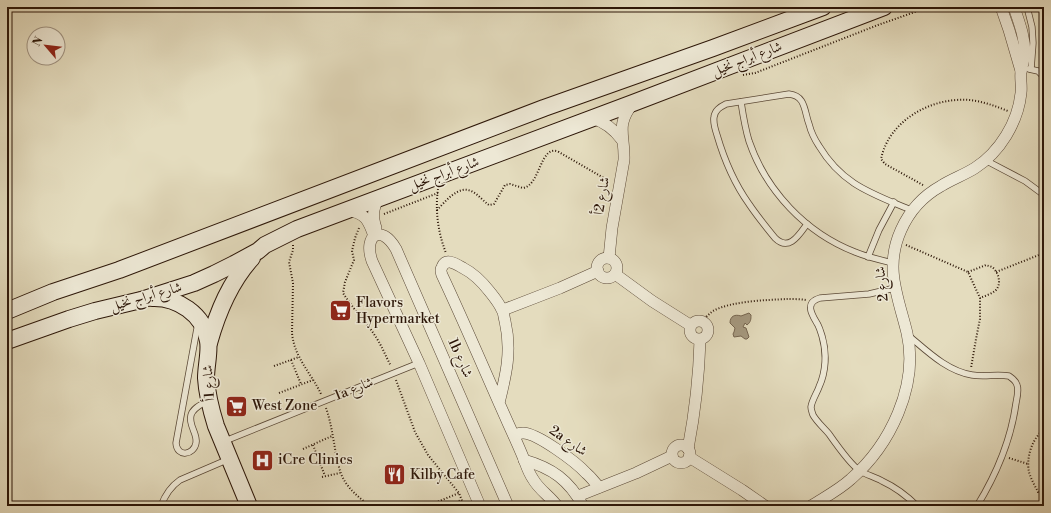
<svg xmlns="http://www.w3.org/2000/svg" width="1051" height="513" viewBox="0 0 1051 513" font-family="'Libre Bodoni',Amiri,serif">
	<rect width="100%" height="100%" fill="#e4dcbe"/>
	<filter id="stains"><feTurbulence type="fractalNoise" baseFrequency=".005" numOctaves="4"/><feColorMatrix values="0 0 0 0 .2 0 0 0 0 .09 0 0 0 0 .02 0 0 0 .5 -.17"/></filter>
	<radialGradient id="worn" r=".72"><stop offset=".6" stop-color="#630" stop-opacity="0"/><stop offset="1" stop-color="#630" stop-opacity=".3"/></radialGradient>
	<path fill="#a59980" stroke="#756550" d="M 749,313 L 751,315 C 751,319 751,322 747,325 L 745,323 L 743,327 L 746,328 L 749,337 L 747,339 L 745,339 L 741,336 L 734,337 L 733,334 L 734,332 L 735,328 L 730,323 C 730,316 735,314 741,316 Z"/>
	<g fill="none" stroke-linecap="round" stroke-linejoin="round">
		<defs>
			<g id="lane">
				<polyline points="1027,7 1032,27 1033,43 1031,69"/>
				<polyline points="1029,69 1038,71 1044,77"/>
				<path d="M 741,102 C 743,115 745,128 749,141 C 766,191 806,233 855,252 C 867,257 880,260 893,263"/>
				<polyline points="985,160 1025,181 1044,195"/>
				<path d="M 807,224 C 799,235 789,252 775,238 C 766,227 757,216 749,204 C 734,183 724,159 717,135 C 715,129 713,123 714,117 C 715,110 720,107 726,104 L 789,94 C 806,96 804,111 809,124 C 811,132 815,140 819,146 C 843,186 874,194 913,211"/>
				<polyline points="868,257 879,230 894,202"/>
				<path d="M 895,288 L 869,294 L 820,298 C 803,303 813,316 818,325 C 820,329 821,333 822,336 C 827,353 826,372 819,387 C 817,393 812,400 811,407 C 811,410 812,412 813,415 C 817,422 824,428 829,434 C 836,444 851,465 860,471 C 867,475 875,477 882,481 C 895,487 907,496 917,506"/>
				<path d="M 198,323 L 176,443 C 177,458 194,455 196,443 C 198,434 188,425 191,415 C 193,408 202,404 207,401"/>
				<path d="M 909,336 C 927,351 947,371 972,375 C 984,377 997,374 1009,376 C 1012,378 1016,381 1017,385 C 1019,390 1017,398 1016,403 C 1011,440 996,475 977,506"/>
				<polyline points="225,441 419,363"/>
				<path d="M 161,506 C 165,495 170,487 180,480 L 229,459"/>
			</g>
			<g id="street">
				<polyline points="1001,7 1009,30 1021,71"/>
				<path d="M 592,118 C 605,122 614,129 622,140"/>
				<path d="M 347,210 C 366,214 368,219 374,236"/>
				<path d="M 376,228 C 372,216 373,210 378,198"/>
				<path d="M 609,258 L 612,228 L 624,160 C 625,135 615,126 633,103"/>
				<circle cx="607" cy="268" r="10"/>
				<polyline points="615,274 652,301 690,325"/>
				<polyline points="503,310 560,288 598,271"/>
				<circle cx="699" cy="330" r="9"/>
				<path d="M 499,403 C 506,375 512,351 505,321 C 504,318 504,313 502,310 C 499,303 494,297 490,292 C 483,283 473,273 463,268 C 456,264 446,257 442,267 C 440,270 441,272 442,275 C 465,324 486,374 508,423 C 513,434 518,445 523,457 C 526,464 528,472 533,479 C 539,490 550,496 557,506"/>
				<path d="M 514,435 C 517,434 520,433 523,433 C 537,433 576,462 586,473 C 591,477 595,483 599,487"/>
				<circle cx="681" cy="454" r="9"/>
				<path d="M 688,449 C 695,412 699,377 700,340"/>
				<polyline points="689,457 742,490 765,506"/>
				<path d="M 524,460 C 552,468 569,480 583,506"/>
				<polyline points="578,496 636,473 672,456"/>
				<path d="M 480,506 L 419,363 L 372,261 C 363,235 381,223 396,249 L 508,506"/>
				<path d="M 811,506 C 825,497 839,490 851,479 C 890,445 919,386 907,333 C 898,296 884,268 901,230 C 909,212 923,196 941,186 C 952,179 964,175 975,168 C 1000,152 1018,122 1021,93 C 1022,86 1020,78 1021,72 C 1022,66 1024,60 1025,54 C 1025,37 1019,22 1014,7"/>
			</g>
			<g id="secondary">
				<path d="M 152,298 C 177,297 204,314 208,341 C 210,351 206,366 206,378 C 207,395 211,410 216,426 L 249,506"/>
				<polyline points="7,311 53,292 119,270 544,108 713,48 823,7"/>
				<polyline points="7,341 69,319 95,311 141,300 194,283 214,274 234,264 258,251 265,245 297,229 633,103 884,7"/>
				<path d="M 209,343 C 218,311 230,282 252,258"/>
			</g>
		</defs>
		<use href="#lane" stroke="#5a4836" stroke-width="7"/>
		<use href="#street" stroke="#5a4836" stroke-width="12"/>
		<use href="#secondary" stroke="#2c1608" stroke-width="18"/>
		<g stroke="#2c1608" stroke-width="2" stroke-dasharray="1 2" stroke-linecap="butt">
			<polyline points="743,75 755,73 878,25 929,7"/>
			<path d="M 923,185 L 885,164 L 881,159 C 889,120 932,97 969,100 C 982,101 995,106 1008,111"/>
			<path d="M 438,189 C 435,210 438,233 446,253"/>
			<path d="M 437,210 C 445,202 458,185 471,191 C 478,194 483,201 489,205 L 494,204 L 505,185 L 510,184 L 523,188 C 541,185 540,143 559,152 L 609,181"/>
			<polyline points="384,214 438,193"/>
			<path d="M 359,228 L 355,238 L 352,251 L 354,260 L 345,282 L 343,293 C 354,311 370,325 380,344 C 384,351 387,359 391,366"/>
			<path d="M 293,245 L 293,250 L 289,262 L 293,283 L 292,333 C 294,357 311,373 321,394"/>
			<polyline points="906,245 968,272 980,298 980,319 976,339 971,368"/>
			<path d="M 968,272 L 986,265 C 988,266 990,266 992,267 C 999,272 1002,285 995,291 C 991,294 985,296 980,298"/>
			<polyline points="996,272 1044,253"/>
			<path d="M 702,321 C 706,317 709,314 713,311 C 731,301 767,300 787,299 C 793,299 800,299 806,300"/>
			<polyline points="291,360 301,384"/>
			<polyline points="274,366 299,357"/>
			<polyline points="396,380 415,432 428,455 459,493 464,506"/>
			<polyline points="279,393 313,380"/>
			<path d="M 326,408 C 331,422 333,438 336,454 C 338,462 339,470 343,478 C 348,488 357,496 366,503"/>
			<path d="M 1044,429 C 1032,439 1026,457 1029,472 C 1031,479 1035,486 1038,492 L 1044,491"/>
			<polyline points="313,445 325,476"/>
			<polyline points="303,449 332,436"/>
			<polyline points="1009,458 1028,464"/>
			<polyline points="322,477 340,473"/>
			<polyline points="357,506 366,503 380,506"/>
			<polyline points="427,506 459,493"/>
			<polyline points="448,506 461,500"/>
		</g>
		<use href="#lane" stroke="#ede8d5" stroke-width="5.5"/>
		<use href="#street" stroke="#ede8d5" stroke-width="11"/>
		<use href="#secondary" stroke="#ede8d5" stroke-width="16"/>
	</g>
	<defs>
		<symbol id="supermarket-square" viewBox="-11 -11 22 22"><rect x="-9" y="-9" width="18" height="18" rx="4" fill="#8f2418" stroke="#ede8d5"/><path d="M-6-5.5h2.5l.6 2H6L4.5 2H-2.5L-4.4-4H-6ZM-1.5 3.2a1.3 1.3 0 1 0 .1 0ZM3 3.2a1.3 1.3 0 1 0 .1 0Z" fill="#fff"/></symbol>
		<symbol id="hospital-square" viewBox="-11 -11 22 22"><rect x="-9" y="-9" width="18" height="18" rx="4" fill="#8f2418" stroke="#ede8d5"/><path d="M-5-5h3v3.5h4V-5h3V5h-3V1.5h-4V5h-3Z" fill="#fff"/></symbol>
		<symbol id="restaurant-square" viewBox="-11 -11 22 22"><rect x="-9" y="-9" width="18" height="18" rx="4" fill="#8f2418" stroke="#ede8d5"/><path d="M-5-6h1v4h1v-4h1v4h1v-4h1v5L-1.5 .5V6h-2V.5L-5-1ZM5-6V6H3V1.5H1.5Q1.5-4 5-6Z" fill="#fff"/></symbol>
	</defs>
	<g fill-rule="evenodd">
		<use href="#supermarket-square" x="328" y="298" width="25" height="25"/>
		<use href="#supermarket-square" x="224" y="394" width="25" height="25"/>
		<use href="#hospital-square" x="250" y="448" width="25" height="25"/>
		<use href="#restaurant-square" x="382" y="462" width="25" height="25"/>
	</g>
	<g text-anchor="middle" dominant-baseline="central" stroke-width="3" stroke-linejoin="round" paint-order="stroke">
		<g font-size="14" fill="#2c1608" stroke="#ede8d5">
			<text transform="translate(747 59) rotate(-21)">شارع أبراج نخيل</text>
			<text transform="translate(444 174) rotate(-20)">شارع أبراج نخيل</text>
			<text transform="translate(602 196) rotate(-80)">شارع 2أ</text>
			<text transform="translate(882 284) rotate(-96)">شارع 2</text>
			<text transform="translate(146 297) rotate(-16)">شارع أبراج نخيل</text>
			<text transform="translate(460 358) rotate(66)">1b شارع</text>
			<text transform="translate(209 383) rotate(-94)">شارع 1أ</text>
			<text transform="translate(354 389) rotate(-22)">1a شارع</text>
			<text transform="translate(568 441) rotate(35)">2a شارع</text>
		</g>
		<g font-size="14" fill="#2c1608" stroke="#ede8d5" text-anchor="start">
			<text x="356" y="303">Flavors<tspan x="356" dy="16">Hypermarket</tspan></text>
			<text x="252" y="406">West Zone</text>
			<text x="278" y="460">iCre Clinics</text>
			<text x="410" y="475">Kilby Cafe</text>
		</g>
	</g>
	<rect width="1051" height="513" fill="none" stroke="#e4dcbe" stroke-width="24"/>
	<rect x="8" y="8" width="1035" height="497" fill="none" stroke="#2c1608" stroke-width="2"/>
	<rect x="12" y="12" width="1027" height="489" fill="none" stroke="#2c1608"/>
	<g transform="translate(46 46) rotate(298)"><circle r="19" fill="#ede8d5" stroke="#a09483"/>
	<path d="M0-3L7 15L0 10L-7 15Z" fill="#8f2418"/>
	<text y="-6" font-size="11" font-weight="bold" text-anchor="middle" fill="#2c1608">N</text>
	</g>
	<rect width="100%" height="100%" filter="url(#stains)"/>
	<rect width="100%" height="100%" fill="url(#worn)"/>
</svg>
